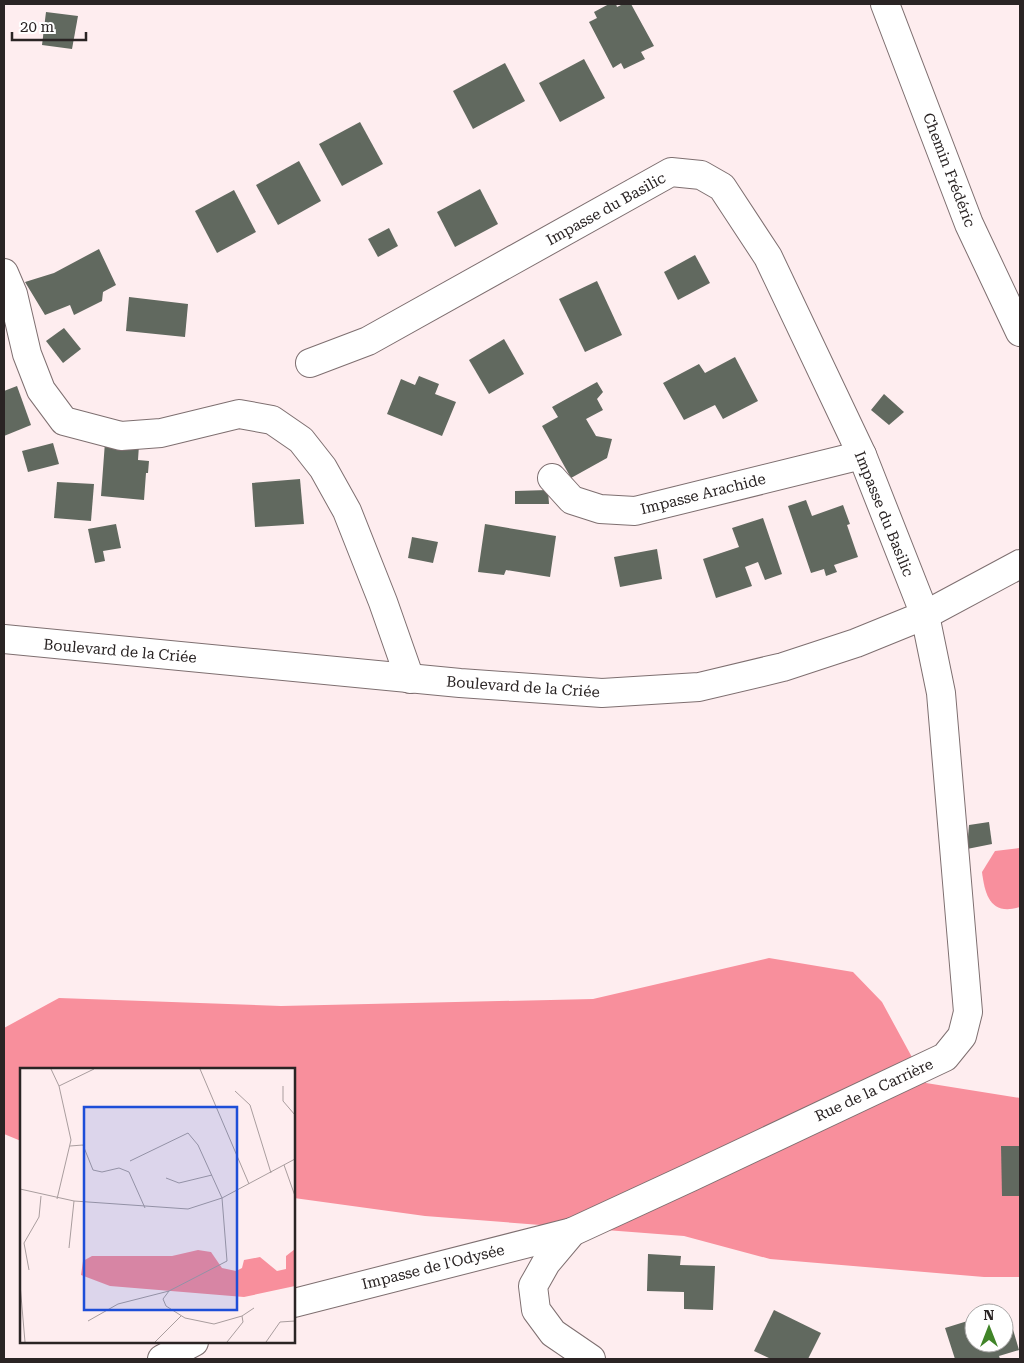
<svg xmlns="http://www.w3.org/2000/svg" width="1024" height="1363" viewBox="0 0 1024 1363" font-family="'Roboto Serif',serif">
	<rect width="100%" height="100%" fill="#feedef"/>
	<polygon fill="#f88f9c" points="769,958 853,972 882,1002 926,1083 1020,1098 1020,1277 984,1277 770,1259 684,1236 425,1216 294,1198 294,1069 21,1069 21,1141 4,1134 4,1028 59,998 281,1006 593,999"/>
	<path fill="#f88f9d" d="M 1019,848 L 1020,907 C 991,916 985,896 982,872 L 995,851 Z"/>
	<g fill="#61695f">
		<polygon points="609,4 616,4 617,7 623,4 631,4 654,46 641,52 645,59 624,69 621,63 613,68 589,22 597,18 594,12"/>
		<polygon points="46,12 78,16 72,49 42,45"/>
		<polygon points="584,59 605,98 560,122 539,83"/>
		<polygon points="505,63 525,101 473,129 453,91"/>
		<polygon points="360,122 383,164 342,186 319,144"/>
		<polygon points="299,161 321,201 278,225 256,185"/>
		<polygon points="480,189 498,224 455,247 437,212"/>
		<polygon points="234,190 256,232 217,253 195,211"/>
		<polygon points="389,228 398,246 378,257 368,239"/>
		<polygon points="99,249 116,285 103,292 102,301 74,315 70,305 45,315 25,282 54,273"/>
		<polygon points="695,255 710,283 678,300 664,272"/>
		<polygon points="597,281 622,335 585,352 559,299"/>
		<polygon points="129,297 188,304 185,337 126,331"/>
		<polygon points="64,328 81,349 63,363 46,341"/>
		<polygon points="504,339 524,374 489,394 469,360"/>
		<polygon points="735,357 758,401 723,419 715,405 684,420 663,383 699,364 705,373"/>
		<polygon points="419,376 439,384 435,394 456,402 442,436 387,414 401,379 415,385"/>
		<polygon points="597,382 603,392 597,399 603,410 586,419 596,436 612,439 607,458 571,478 542,426 558,417 552,407"/>
		<polygon points="17,386 31,425 4,436 4,391"/>
		<polygon points="884,394 904,412 889,425 871,410"/>
		<polygon points="105,442 139,445 138,460 149,461 148,473 146,473 144,500 101,496"/>
		<polygon points="53,443 59,464 28,472 22,451"/>
		<polygon points="300,479 304,524 255,527 252,483"/>
		<polygon points="57,482 94,484 91,521 54,518"/>
		<polygon points="548,490 549,504 515,504 515,491"/>
		<polygon points="806,500 812,516 843,505 850,524 847,525 858,557 834,565 837,572 826,576 824,569 811,573 788,506"/>
		<polygon points="763,518 782,574 765,580 758,562 745,567 752,586 716,598 703,559 739,547 732,528"/>
		<polygon points="116,524 121,548 103,551 105,561 95,563 88,529"/>
		<polygon points="485,524 556,536 550,577 506,570 504,575 478,572"/>
		<polygon points="412,537 438,542 433,563 408,558"/>
		<polygon points="657,549 662,579 620,587 614,557"/>
		<polygon points="989,822 992,844 967,849 969,825"/>
		<polygon points="1001,1146 1020,1146 1020,1196 1002,1196"/>
		<polygon points="648,1254 681,1256 680,1265 715,1266 713,1310 684,1309 684,1292 647,1291"/>
		<polygon points="774,1310 821,1333 808,1359 771,1359 754,1351"/>
		<polygon points="1009,1316 1019,1350 999,1356 1000,1359 955,1359 945,1328 974,1319 974,1343 1004,1343 1004,1318"/>
	</g>
	<g fill="none" stroke-linecap="round" stroke-linejoin="round">
		<defs>
			<g id="minor">
				<polyline points="885,4 969,224 1020,332"/>
				<polyline points="4,273 13,294 27,354 41,390 64,421 121,436 161,433 239,414 272,420 301,440 323,468 347,511 383,602 410,679"/>
				<polyline points="310,363 368,341 671,172 701,175 722,187 768,257 862,455 925,615 941,693 968,1012 962,1036 945,1057 691,1177 572,1232 546,1263 533,1286 536,1310 553,1333 591,1359"/>
				<polyline points="552,478 572,500 600,509 635,511 862,455"/>
				<polyline points="294,1303 572,1232"/>
				<polyline points="162,1359 194,1342"/>
			</g>
			<polyline id="major" points="4,639 460,683 602,693 699,687 783,667 856,643 925,615 1020,564"/>
		</defs>
		<use href="#minor" stroke="#7e6f70" stroke-width="30"/>
		<use href="#major" stroke="#7e6f70" stroke-width="30"/>
		<use href="#minor" stroke="#fff" stroke-width="28"/>
		<use href="#major" stroke="#fff" stroke-width="28"/>
	</g>
	<g text-anchor="middle" dominant-baseline="central" stroke-width="5" stroke-linejoin="round" paint-order="stroke">
		<g font-size="15" fill="#2a2424" stroke="#fff">
			<text transform="translate(949 170) rotate(69)">Chemin Frédéric</text>
			<text transform="translate(606 209) rotate(-29)">Impasse du Basilic</text>
			<text transform="translate(703 494) rotate(-14)">Impasse Arachide</text>
			<text transform="translate(884 514) rotate(68)">Impasse du Basilic</text>
			<text transform="translate(120 651) rotate(5)">Boulevard de la Criée</text>
			<text transform="translate(523 687) rotate(4)">Boulevard de la Criée</text>
			<text transform="translate(874 1090) rotate(-25)">Rue de la Carrière</text>
			<text transform="translate(433 1267) rotate(-14)">Impasse de l'Odysée</text>
		</g>
	</g>
	<g transform="translate(20 1068)">
		<rect width="275" height="275" fill="#feedef"/>
		<path d="M 275,181 L 275,218 L 224,229 L 90,218 L 61,207 L 63,193 L 72,188 L 152,188 L 178,182 L 191,184 L 202,200 L 216,203 L 222,200 L 224,192 L 240,189 L 257,203 L 266,201 L 266,188 Z" fill="#f88f9c"/>
		<path fill="none" stroke="#a99d9e" stroke-width="1" d="M 31,1 L 39,18M 180,1 L 229,116M 263,18 L 263,33 L 275,47M 215,23 L 230,37 L 251,105M 50,78 L 63,77 L 73,102 L 82,104 L 99,100 L 109,104 L 125,140M 110,93 L 168,65 L 178,77 L 202,130 L 207,193 L 149,223 L 143,231 L 146,238 L 165,250 L 194,256 L 222,248 L 234,240M 264,97 L 275,128M 146,110 L 159,115 L 192,107M 0,121 L 54,133 L 168,141 L 202,130 L 275,91M 37,131 L 51,72 L 39,18 L 74,1M 49,180 L 54,133M 9,202 L 4,175 L 19,149 L 21,128M 0,216 L 5,274M 68,253 L 98,236 L 149,223M 135,274 L 161,248M 207,274 L 223,254 L 222,248M 246,274 L 260,254 L 275,253"/>
		<path fill="#1d4ed8" fill-opacity="0.15" stroke="#1d4ed8" stroke-width="2.5" d="M 64,39 L 217,39 L 217,242 L 64,242 Z"/>
		<rect width="275" height="275" fill="none" stroke="#2a2424" stroke-width="2.5"/>
	</g>
	<rect width="1024" height="1363" fill="none" stroke="#2a2424" stroke-width="10"/>
	<g transform="translate(989 1328)"><circle r="24" fill="#ffffff" stroke="#aaa7a7"/>
	<path d="M0-4L9 19L0 12L-9 19Z" fill="#408428"/>
	<text y="-8" font-size="14" font-weight="bold" text-anchor="middle" fill="#2a2424">N</text>
	</g>
	<path d="M12 32v8h74v-8" fill="none" stroke="#2a2424" stroke-width="2.5"/>
	<text x="20" y="32" font-size="15" fill="#2a2424" stroke="#ffffff" stroke-width="4" paint-order="stroke">20 m</text>
</svg>
